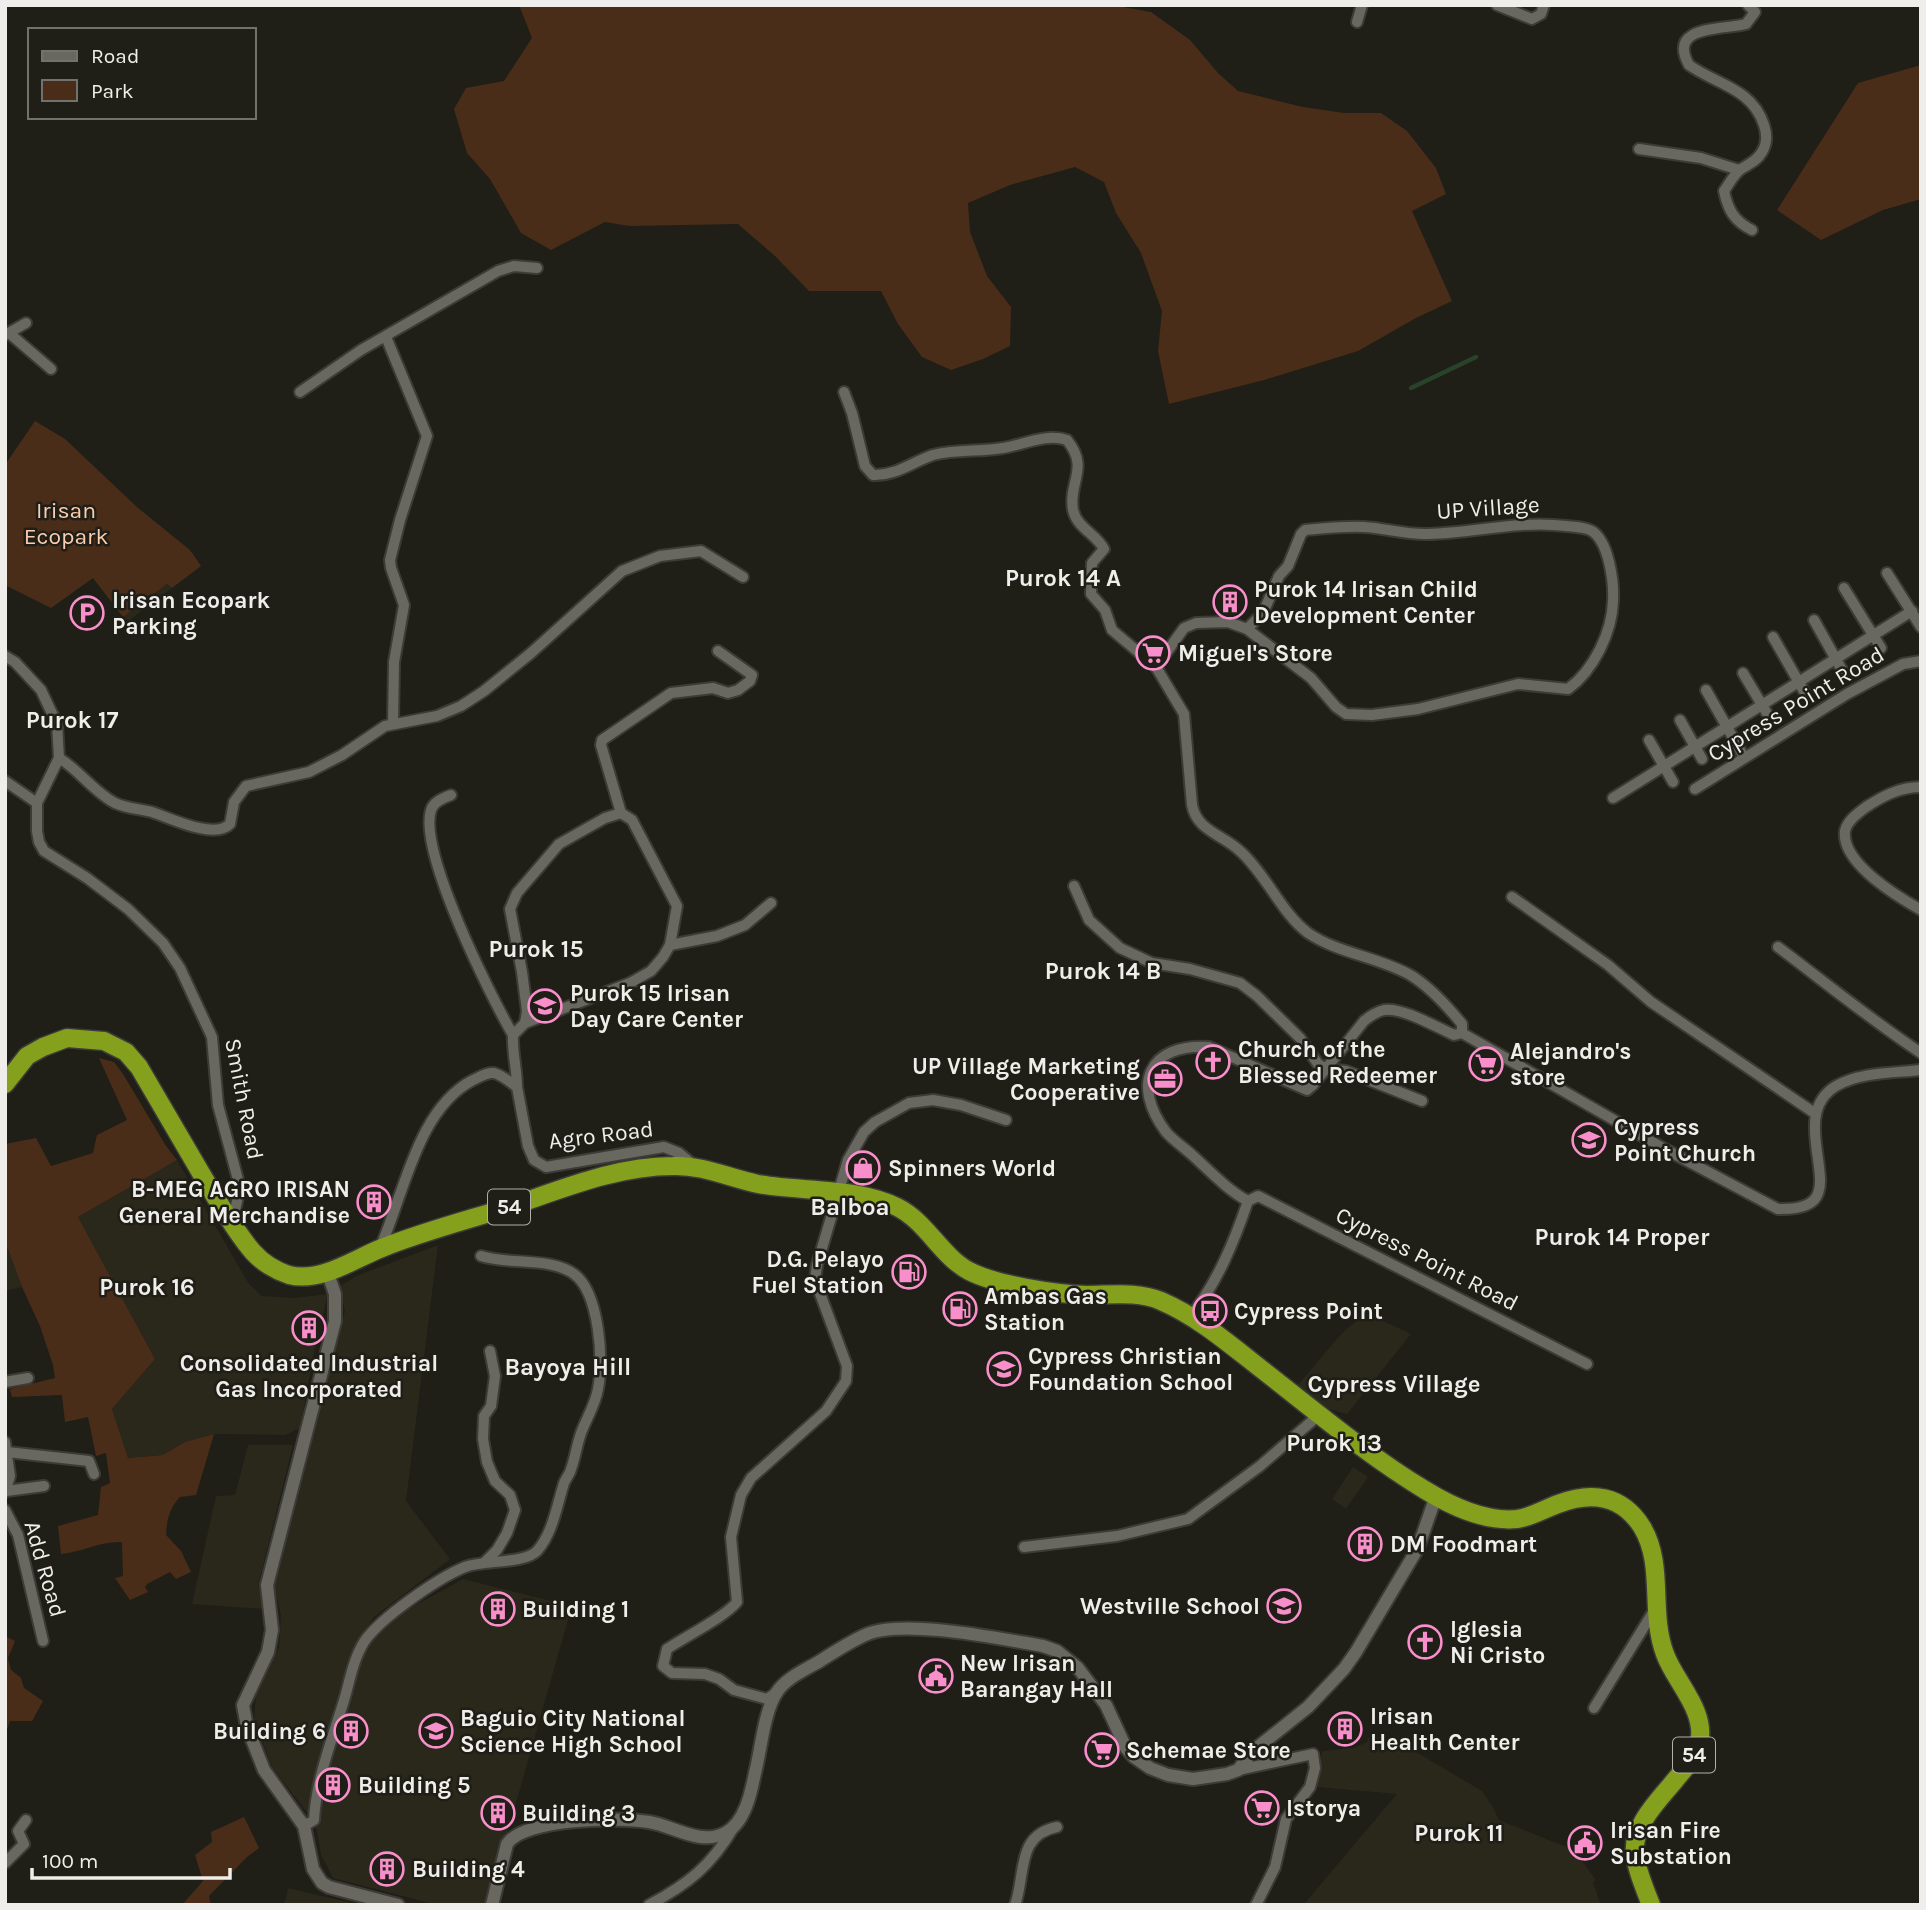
<svg xmlns="http://www.w3.org/2000/svg" width="1926" height="1910" viewBox="0 0 1926 1910" font-family="Karla,sans-serif">
	<rect width="100%" height="100%" fill="#1f1e17"/>
	<g fill="#29281b">
		<polygon points="167,584 172,588 127,622 123,617"/>
		<polygon points="177,1160 249,1284 262,1296 293,1298 328,1294 315,1347 300,1428 285,1435 214,1434 185,1442 163,1455 128,1458 112,1409 155,1359 78,1217"/>
		<polygon points="5,1241 22,1287 5,1291"/>
		<polygon points="438,1245 406,1501 450,1559 374,1617 358,1640 348,1663 309,1815 272,1767 254,1719 256,1695 279,1647 281,1615 274,1586 345,1311 340,1286 356,1276"/>
		<polygon points="1366,1313 1411,1334 1347,1414 1329,1409 1297,1386 1342,1333"/>
		<polygon points="248,1445 293,1445 258,1586 265,1609 192,1604 216,1496 235,1495"/>
		<polygon points="1353,1467 1368,1477 1346,1509 1332,1499"/>
		<polygon points="463,1579 572,1606 487,1905 437,1905 333,1878 321,1855 315,1822 317,1804 335,1750 331,1748 354,1669 374,1637 403,1612"/>
		<polygon points="1368,1738 1394,1739 1482,1791 1493,1807 1499,1820 1574,1850 1596,1880 1593,1882 1601,1905 1303,1905 1397,1794 1317,1787 1322,1751 1353,1748 1367,1742"/>
		<polygon points="288,1888 348,1902 356,1905 284,1905"/>
	</g>
	<g fill="#4a2d19">
		<polygon points="519,5 1112,5 1151,12 1190,40 1218,73 1238,91 1303,107 1344,113 1381,113 1407,131 1436,168 1446,194 1412,211 1452,301 1416,318 1358,351 1264,380 1169,404 1158,351 1162,311 1141,253 1116,213 1104,182 1075,167 1010,185 968,203 970,232 987,276 1011,307 1010,346 983,359 951,370 922,357 898,324 881,291 809,291 775,256 738,224 629,226 605,222 551,250 521,233 490,179 467,153 454,109 466,88 504,81 532,38"/>
		<polygon points="1921,65 1921,199 1883,210 1821,240 1777,210 1858,83"/>
		<polygon points="35,421 65,439 138,508 190,550 201,566 172,588 167,584 123,617 93,578 51,608 5,585 5,465"/>
		<path d="M 99,1058 L 114,1062 L 123,1074 L 166,1146 L 177,1160 L 78,1217 L 155,1359 L 112,1409 L 128,1458 L 163,1455 L 185,1442 L 214,1434 L 196,1495 L 180,1497 C 169,1509 167,1519 166,1535 L 181,1551 L 191,1572 L 176,1579 L 170,1572 L 147,1584 L 145,1587 L 148,1592 L 130,1600 L 115,1578 L 123,1576 L 122,1542 C 100,1541 83,1552 61,1554 L 58,1526 L 98,1515 L 101,1487 L 110,1483 L 106,1453 L 96,1456 L 88,1417 L 65,1422 L 62,1395 L 12,1397 L 10,1389 L 55,1378 L 53,1365 L 40,1326 L 22,1287 L 5,1241 L 5,1144 L 36,1138 L 51,1166 L 93,1153 L 97,1135 L 127,1120 Z"/>
		<polygon points="5,1636 15,1641 8,1658 11,1670 21,1678 24,1688 43,1701 32,1721 10,1721 5,1735"/>
		<polygon points="244,1817 259,1848 247,1857 209,1896 211,1905 182,1905 203,1881 195,1855 212,1842 211,1832"/>
	</g>
	<g fill="none" stroke-linecap="round" stroke-linejoin="round">
		<polyline stroke="#28432a" stroke-width="4.5" points="1411,388 1476,357"/>
		<defs>
			<g id="minor">
				<polyline points="1497,5 1532,19 1541,14 1544,5"/>
				<path d="M 1748,5 L 1755,12 L 1746,24 C 1722,30 1667,25 1689,65 C 1717,85 1752,88 1764,125 C 1767,134 1767,144 1762,152 C 1757,161 1749,164 1741,169 C 1734,174 1729,184 1724,191 C 1728,210 1734,221 1752,230"/>
				<polyline points="1357,22 1362,5"/>
				<polyline points="1639,149 1701,158 1739,170"/>
				<polyline points="9,333 51,369"/>
				<polyline points="5,335 26,323"/>
				<polyline points="386,337 427,436 400,520 390,560 391,568 404,605 394,662 393,724"/>
				<polyline points="300,392 361,350 498,271 514,266 537,268"/>
				<path d="M 844,392 L 852,413 L 865,466 L 873,475 C 896,476 912,462 933,455 C 956,449 980,452 1003,448 C 1023,445 1046,433 1067,440 C 1090,468 1068,482 1073,510 C 1077,528 1096,534 1104,549 L 1092,563 L 1091,594 L 1105,610 L 1112,630 L 1156,667"/>
				<polyline points="1887,573 1921,627"/>
				<polyline points="1844,588 1881,648"/>
				<polyline points="1814,620 1842,670"/>
				<path d="M 1247,629 L 1263,613 L 1279,576 L 1288,566 L 1301,534 L 1305,530 C 1325,528 1344,526 1364,527 C 1385,528 1406,535 1428,534 C 1474,533 1519,520 1566,526 C 1575,527 1585,527 1592,531 C 1609,542 1614,582 1613,601 C 1612,632 1594,670 1568,689 L 1518,684 L 1418,709 L 1372,715 L 1346,714 L 1336,707 L 1311,678 L 1247,629 L 1228,622 L 1196,623 L 1184,628 L 1156,667 L 1184,714 L 1192,805 C 1197,831 1222,834 1240,851 C 1266,874 1282,914 1308,933 C 1337,953 1382,958 1412,976 C 1431,988 1448,1007 1462,1024 L 1462,1033"/>
				<polyline points="1773,637 1805,693"/>
				<polyline points="5,656 15,662 41,690 57,724 59,758 37,803 37,831 39,842 44,851 87,878 128,909 163,943 180,968 212,1037 218,1105 240,1187 232,1225"/>
				<polyline points="1743,673 1768,715"/>
				<polyline points="1706,690 1744,757"/>
				<polyline points="1680,720 1702,759"/>
				<polyline points="1649,740 1673,782"/>
				<path d="M 59,758 C 79,770 94,792 115,803 C 125,808 140,809 152,812 C 170,818 214,840 230,824 L 234,802 L 246,786 L 309,772 L 342,755 L 385,726 L 437,716 L 461,706 L 484,691 L 531,653 L 622,571 L 660,556 L 701,551 L 743,577"/>
				<polyline points="5,781 37,803"/>
				<path d="M 1921,787 C 1900,787 1883,796 1866,807 C 1858,813 1847,821 1845,831 C 1841,863 1898,897 1921,910"/>
				<polyline points="1695,789 1847,694 1903,664 1921,661"/>
				<path d="M 451,795 C 443,798 433,802 431,810 C 418,851 490,995 513,1035 C 512,1052 517,1069 517,1087"/>
				<polyline points="1613,798 1912,611"/>
				<polyline points="1074,886 1089,920 1120,948 1152,963 1190,969 1240,983 1257,996 1300,1038 1318,1064 1326,1069 1346,1071 1422,1101"/>
				<polyline points="1512,897 1608,965 1651,1002 1816,1114"/>
				<polyline points="670,945 717,936 745,925 771,903"/>
				<path d="M 1778,947 C 1826,983 1871,1020 1921,1053"/>
				<polyline points="525,1023 527,1011 522,972 510,909 517,893 559,844 605,818 621,813"/>
				<path d="M 1462,1033 L 1663,1148 L 1778,1209 C 1789,1209 1805,1209 1814,1200 C 1835,1178 1791,1113 1836,1086 C 1860,1072 1894,1073 1921,1070"/>
				<polyline points="513,1035 525,1023 630,983 651,971 663,957 670,945 677,906 632,820 621,813 601,745 602,740 671,693 713,688 728,693 738,690 750,681 752,675 718,651"/>
				<polyline points="1248,1201 1258,1196 1587,1364"/>
				<path d="M 380,1248 C 404,1195 417,1109 473,1080 C 480,1077 486,1072 494,1073 C 502,1075 510,1082 517,1087 L 528,1146 L 534,1160 L 546,1167 L 664,1147 L 679,1153 L 696,1167"/>
				<path d="M 1191,1316 C 1218,1281 1234,1242 1248,1201 C 1227,1190 1209,1170 1191,1154 C 1183,1147 1173,1140 1166,1132 C 1131,1085 1148,1043 1209,1047 L 1307,1090 L 1313,1085 L 1364,1021 C 1370,1016 1376,1012 1384,1010 C 1402,1007 1436,1027 1454,1035 L 1462,1033"/>
				<polyline points="5,1382 28,1378"/>
				<polyline points="5,1442 10,1476 5,1492"/>
				<polyline points="7,1452 89,1461 94,1474"/>
				<polyline points="6,1491 44,1486"/>
				<polyline points="5,1510 18,1535 43,1641"/>
				<polyline points="1024,1547 1117,1536 1188,1519 1260,1466 1320,1414"/>
				<polyline points="485,1562 497,1550 507,1533 515,1510 510,1495 495,1481 487,1462 483,1439 484,1416 491,1406 495,1376 490,1351"/>
				<path d="M 776,1693 L 767,1699 L 734,1690 L 719,1679 L 705,1674 L 672,1673 L 663,1666 L 667,1649 C 686,1636 725,1617 737,1602 L 731,1537 L 741,1495 L 751,1478 L 826,1411 L 846,1381 L 847,1366 L 815,1280 L 817,1265 L 848,1160 L 864,1132 L 875,1122 L 909,1103 L 933,1100 L 961,1105 L 1006,1120"/>
				<polyline points="1594,1708 1655,1609"/>
				<polyline points="1238,1770 1313,1754 1315,1768 1310,1787 1286,1819 1275,1867 1256,1905"/>
				<path d="M 304,1826 L 314,1820 C 316,1779 333,1737 345,1697 C 350,1679 354,1658 364,1642 C 380,1618 438,1578 465,1567 C 483,1560 524,1564 537,1551 C 553,1533 557,1505 564,1483 C 566,1478 570,1474 571,1469 C 576,1456 577,1441 583,1428 C 588,1416 596,1402 598,1389 C 604,1360 599,1292 574,1274 C 551,1257 509,1265 481,1256"/>
				<polyline points="5,1863 24,1844 18,1831 26,1820"/>
				<path d="M 649,1905 C 688,1884 711,1866 734,1827"/>
				<path d="M 1015,1905 C 1026,1874 1016,1835 1057,1827"/>
			</g>
			<g id="tertiary">
				<polyline points="327,1271 335,1294 335,1321 267,1585 272,1630 268,1652 243,1705 247,1727 264,1770 304,1826 313,1869 322,1883 329,1887 398,1905"/>
				<path d="M 492,1905 L 507,1844 C 524,1818 620,1817 649,1822 C 674,1826 700,1846 725,1833 C 745,1823 751,1793 755,1773 C 761,1750 764,1711 777,1692 C 786,1678 805,1670 820,1661 C 834,1652 850,1642 865,1635 C 903,1618 1001,1639 1043,1646 L 1057,1651 L 1078,1668 L 1106,1705 L 1126,1748 L 1134,1757 L 1150,1768 L 1168,1775 L 1193,1779 L 1227,1774 L 1238,1770 L 1253,1751 L 1308,1707 L 1344,1669 L 1356,1652 L 1418,1548 L 1436,1496"/>
			</g>
			<path id="trunk" d="M 5,1084 L 27,1056 L 43,1047 L 67,1038 L 104,1041 L 126,1052 L 139,1067 C 161,1105 183,1142 205,1180 C 220,1204 234,1230 253,1252 C 262,1262 276,1271 289,1275 C 321,1283 354,1259 382,1248 C 422,1232 464,1221 506,1208 C 560,1190 615,1166 673,1166 C 703,1165 729,1178 758,1184 C 801,1192 857,1187 897,1207 C 926,1221 941,1256 969,1271 C 996,1285 1056,1294 1086,1295 C 1111,1295 1138,1291 1161,1301 C 1198,1317 1228,1343 1260,1368 C 1314,1410 1367,1455 1425,1490 C 1451,1506 1486,1522 1517,1519 C 1532,1517 1544,1509 1558,1504 C 1592,1491 1622,1495 1642,1527 C 1665,1565 1649,1612 1665,1654 C 1675,1682 1707,1711 1699,1743 C 1696,1757 1685,1768 1676,1779 C 1660,1799 1632,1825 1635,1853 C 1636,1869 1645,1889 1651,1905"/>
		</defs>
		<use href="#minor" stroke="#3c3b37" stroke-width="14"/>
		<use href="#tertiary" stroke="#3c3b37" stroke-width="16"/>
		<use href="#trunk" stroke="#3c3b37" stroke-width="21"/>
		<use href="#minor" stroke="#696860" stroke-width="10"/>
		<use href="#tertiary" stroke="#696860" stroke-width="12"/>
		<use href="#trunk" stroke="#84a01d" stroke-width="18"/>
	</g>
	<defs>
		<symbol id="building-ring" viewBox="-11 -11 22 22"><circle r="9.5" fill="#1f1e17" stroke="#f98fca" stroke-width="1.5"/><path d="M-4-6H4V6H1V3H-1V6H-4ZM-2.5-4.3h1.7v1.8h-1.7ZM.8-4.3h1.7v1.8H.8ZM-2.5-1h1.7V.8h-1.7ZM.8-1h1.7V.8H.8Z" fill="#f98fca"/></symbol>
		<symbol id="parking-ring" viewBox="-11 -11 22 22"><circle r="9.5" fill="#1f1e17" stroke="#f98fca" stroke-width="1.5"/><path d="M-3.5-5.5H1a3.5 3.5 0 0 1 0 7H-1V5.5H-3.5ZM-1-3.4V-.6H.8a1.4 1.4 0 0 0 0-2.8Z" fill="#f98fca"/></symbol>
		<symbol id="supermarket-ring" viewBox="-11 -11 22 22"><circle r="9.5" fill="#1f1e17" stroke="#f98fca" stroke-width="1.5"/><path d="M-6-5.5h2.5l.6 2H6L4.5 2H-2.5L-4.4-4H-6ZM-1.5 3.2a1.3 1.3 0 1 0 .1 0ZM3 3.2a1.3 1.3 0 1 0 .1 0Z" fill="#f98fca"/></symbol>
		<symbol id="school-ring" viewBox="-11 -11 22 22"><circle r="9.5" fill="#1f1e17" stroke="#f98fca" stroke-width="1.5"/><path d="M0-5L7-2L0 1L-7-2ZM-4 1L0 2.5L4 1V4Q0 6-4 4Z" fill="#f98fca"/></symbol>
		<symbol id="church-ring" viewBox="-11 -11 22 22"><circle r="9.5" fill="#1f1e17" stroke="#f98fca" stroke-width="1.5"/><path d="M-1.2-6h2.4v3.5h3.3v2.4h-3.3V6h-2.4V-.1h-3.3v-2.4h3.3Z" fill="#f98fca"/></symbol>
		<symbol id="office-ring" viewBox="-11 -11 22 22"><circle r="9.5" fill="#1f1e17" stroke="#f98fca" stroke-width="1.5"/><path d="M-6-3h4V-5.5h4V-3h4V5H-6ZM-1-4.5V-3h2v-1.5ZM-6 0V1H6V0Z" fill="#f98fca"/></symbol>
		<symbol id="shop-ring" viewBox="-11 -11 22 22"><circle r="9.5" fill="#1f1e17" stroke="#f98fca" stroke-width="1.5"/><path d="M-5-2.5h2.3a2.7 3.5 0 0 1 5.4 0H5L5.5 6h-11ZM-1.5-2.5h3a1.5 2.3 0 0 0-3 0Z" fill="#f98fca"/></symbol>
		<symbol id="fuel-ring" viewBox="-11 -11 22 22"><circle r="9.5" fill="#1f1e17" stroke="#f98fca" stroke-width="1.5"/><path d="M-5.5-6h7V0h2V4h1.3V-2.5L3-4.5l.8-.8L6-3V5H2.5V1h-1V6h-7ZM-4.2-4.7v3.2H.2V-4.7Z" fill="#f98fca"/></symbol>
		<symbol id="bus-ring" viewBox="-11 -11 22 22"><circle r="9.5" fill="#1f1e17" stroke="#f98fca" stroke-width="1.5"/><path d="M-5-6H5V4H4V6H2V4H-2V6H-4V4H-5ZM-3.5-4V0h7V-4ZM-3.5 1.2v1.5H-2V1.2ZM2 1.2v1.5H3.5V1.2Z" fill="#f98fca"/></symbol>
		<symbol id="civic-ring" viewBox="-11 -11 22 22"><circle r="9.5" fill="#1f1e17" stroke="#f98fca" stroke-width="1.5"/><path d="M-.6-6.5H3V-4.5H.6V-3L4-1V1h2V6H-6V1h2V-1L-.6-3ZM-1.2 2.5V6h2.4V2.5Z" fill="#f98fca"/></symbol>
	</defs>
	<g fill-rule="evenodd">
		<use href="#building-ring" x="1211" y="583" width="38" height="38"/>
		<use href="#parking-ring" x="68" y="594" width="38" height="38"/>
		<use href="#supermarket-ring" x="1134" y="634" width="38" height="38"/>
		<use href="#school-ring" x="526" y="987" width="38" height="38"/>
		<use href="#church-ring" x="1194" y="1043" width="38" height="38"/>
		<use href="#supermarket-ring" x="1467" y="1045" width="38" height="38"/>
		<use href="#office-ring" x="1146" y="1060" width="38" height="38"/>
		<use href="#school-ring" x="1570" y="1121" width="38" height="38"/>
		<use href="#shop-ring" x="844" y="1149" width="38" height="38"/>
		<use href="#building-ring" x="355" y="1183" width="38" height="38"/>
		<use href="#fuel-ring" x="890" y="1253" width="38" height="38"/>
		<use href="#fuel-ring" x="941" y="1290" width="38" height="38"/>
		<use href="#bus-ring" x="1191" y="1292" width="38" height="38"/>
		<use href="#building-ring" x="290" y="1309" width="38" height="38"/>
		<use href="#school-ring" x="985" y="1350" width="38" height="38"/>
		<use href="#building-ring" x="1346" y="1525" width="38" height="38"/>
		<use href="#school-ring" x="1265" y="1587" width="38" height="38"/>
		<use href="#building-ring" x="479" y="1590" width="38" height="38"/>
		<use href="#church-ring" x="1406" y="1623" width="38" height="38"/>
		<use href="#civic-ring" x="917" y="1657" width="38" height="38"/>
		<use href="#building-ring" x="1326" y="1710" width="38" height="38"/>
		<use href="#building-ring" x="332" y="1712" width="38" height="38"/>
		<use href="#school-ring" x="417" y="1712" width="38" height="38"/>
		<use href="#supermarket-ring" x="1083" y="1731" width="38" height="38"/>
		<use href="#building-ring" x="314" y="1766" width="38" height="38"/>
		<use href="#supermarket-ring" x="1243" y="1789" width="38" height="38"/>
		<use href="#building-ring" x="479" y="1794" width="38" height="38"/>
		<use href="#civic-ring" x="1566" y="1824" width="38" height="38"/>
		<use href="#building-ring" x="368" y="1850" width="38" height="38"/>
	</g>
	<g text-anchor="middle" dominant-baseline="central" stroke-width="5" stroke-linejoin="round" paint-order="stroke">
		<g fill="#1f1e17" stroke="#b1b0ab" stroke-width="2">
			<rect x="488" y="1189.5" width="42" height="35" rx="5"/>
			<rect x="1673" y="1737.5" width="42" height="35" rx="5"/>
		</g>
		<g font-size="21" font-weight="bold" fill="#efeeea">
			<text x="509" y="1207">54</text>
			<text x="1694" y="1755">54</text>
		</g>
		<g font-size="23" fill="#efeeea" stroke="#1f1e17">
			<text transform="translate(1488 508) rotate(-4)">UP Village</text>
			<text transform="translate(1796 704) rotate(-31)">Cypress Point Road</text>
			<text transform="translate(244 1099) rotate(79)">Smith Road</text>
			<text transform="translate(601 1135) rotate(-7)">Agro Road</text>
			<text transform="translate(1427 1259) rotate(27)">Cypress Point Road</text>
			<text transform="translate(45 1569) rotate(74)">Add Road</text>
		</g>
		<g font-size="23" fill="#fccdae" stroke="#1f1e17">
			<text x="66" y="510">Irisan<tspan x="66" dy="26">Ecopark</tspan></text>
		</g>
		<g font-size="23" font-weight="bold" fill="#efeeea" stroke="#1f1e17" text-anchor="start">
			<text x="1254" y="589">Purok 14 Irisan Child<tspan x="1254" dy="26">Development Center</tspan></text>
			<text x="112" y="600">Irisan Ecopark<tspan x="112" dy="26">Parking</tspan></text>
			<text x="1178" y="653">Miguel's Store</text>
			<text x="570" y="993">Purok 15 Irisan<tspan x="570" dy="26">Day Care Center</tspan></text>
			<text x="1238" y="1049">Church of the<tspan x="1238" dy="26">Blessed Redeemer</tspan></text>
			<text x="1510" y="1051">Alejandro's<tspan x="1510" dy="26">store</tspan></text>
			<text x="1140" y="1066" text-anchor="end">UP Village Marketing<tspan x="1140" dy="26">Cooperative</tspan></text>
			<text x="1614" y="1127">Cypress<tspan x="1614" dy="26">Point Church</tspan></text>
			<text x="888" y="1168">Spinners World</text>
			<text x="350" y="1189" text-anchor="end">B-MEG AGRO IRISAN<tspan x="350" dy="26">General Merchandise</tspan></text>
			<text x="884" y="1259" text-anchor="end">D.G. Pelayo<tspan x="884" dy="26">Fuel Station</tspan></text>
			<text x="984" y="1296">Ambas Gas<tspan x="984" dy="26">Station</tspan></text>
			<text x="1234" y="1311">Cypress Point</text>
			<text x="1028" y="1356">Cypress Christian<tspan x="1028" dy="26">Foundation School</tspan></text>
			<text x="309" y="1363" text-anchor="middle">Consolidated Industrial<tspan x="309" dy="26">Gas Incorporated</tspan></text>
			<text x="1390" y="1544">DM Foodmart</text>
			<text x="1260" y="1606" text-anchor="end">Westville School</text>
			<text x="522" y="1609">Building 1</text>
			<text x="1450" y="1629">Iglesia<tspan x="1450" dy="26">Ni Cristo</tspan></text>
			<text x="960" y="1663">New Irisan<tspan x="960" dy="26">Barangay Hall</tspan></text>
			<text x="1370" y="1716">Irisan<tspan x="1370" dy="26">Health Center</tspan></text>
			<text x="460" y="1718">Baguio City National<tspan x="460" dy="26">Science High School</tspan></text>
			<text x="326" y="1731" text-anchor="end">Building 6</text>
			<text x="1126" y="1750">Schemae Store</text>
			<text x="358" y="1785">Building 5</text>
			<text x="1286" y="1808">Istorya</text>
			<text x="522" y="1813">Building 3</text>
			<text x="1610" y="1830">Irisan Fire<tspan x="1610" dy="26">Substation</tspan></text>
			<text x="412" y="1869">Building 4</text>
		</g>
		<g font-size="24" font-weight="bold" fill="#efeeea" stroke="#1f1e17">
			<text x="1063" y="578">Purok 14 A</text>
			<text x="72" y="720">Purok 17</text>
			<text x="536" y="949">Purok 15</text>
			<text x="1103" y="971">Purok 14 B</text>
			<text x="850" y="1207">Balboa</text>
			<text x="1622" y="1237">Purok 14 Proper</text>
			<text x="147" y="1287">Purok 16</text>
			<text x="568" y="1367">Bayoya Hill</text>
			<text x="1394" y="1384">Cypress Village</text>
			<text x="1334" y="1443">Purok 13</text>
			<text x="1459" y="1833">Purok 11</text>
		</g>
	</g>
	<rect width="1926" height="1910" fill="none" stroke="#efeeea" stroke-width="14"/>
	<rect x="28" y="28" width="228" height="91" fill="#1f1e17" stroke="#72716b" stroke-width="2"/>
	<rect x="42" y="51" width="35" height="10" fill="#696860" stroke="#72716b" stroke-width="2"/>
	<text x="91" y="63" font-size="21" fill="#efeeea">Road</text>
	<rect x="42" y="80" width="35" height="21" fill="#4a2d19" stroke="#72716b" stroke-width="2"/>
	<text x="91" y="98" font-size="21" fill="#efeeea">Park</text>
	<path d="M32 1868v10h198v-10" fill="none" stroke="#efeeea" stroke-width="3.5"/>
	<text x="42" y="1868" font-size="21" fill="#efeeea" stroke="#1f1e17" stroke-width="5" paint-order="stroke">100 m</text>
</svg>
